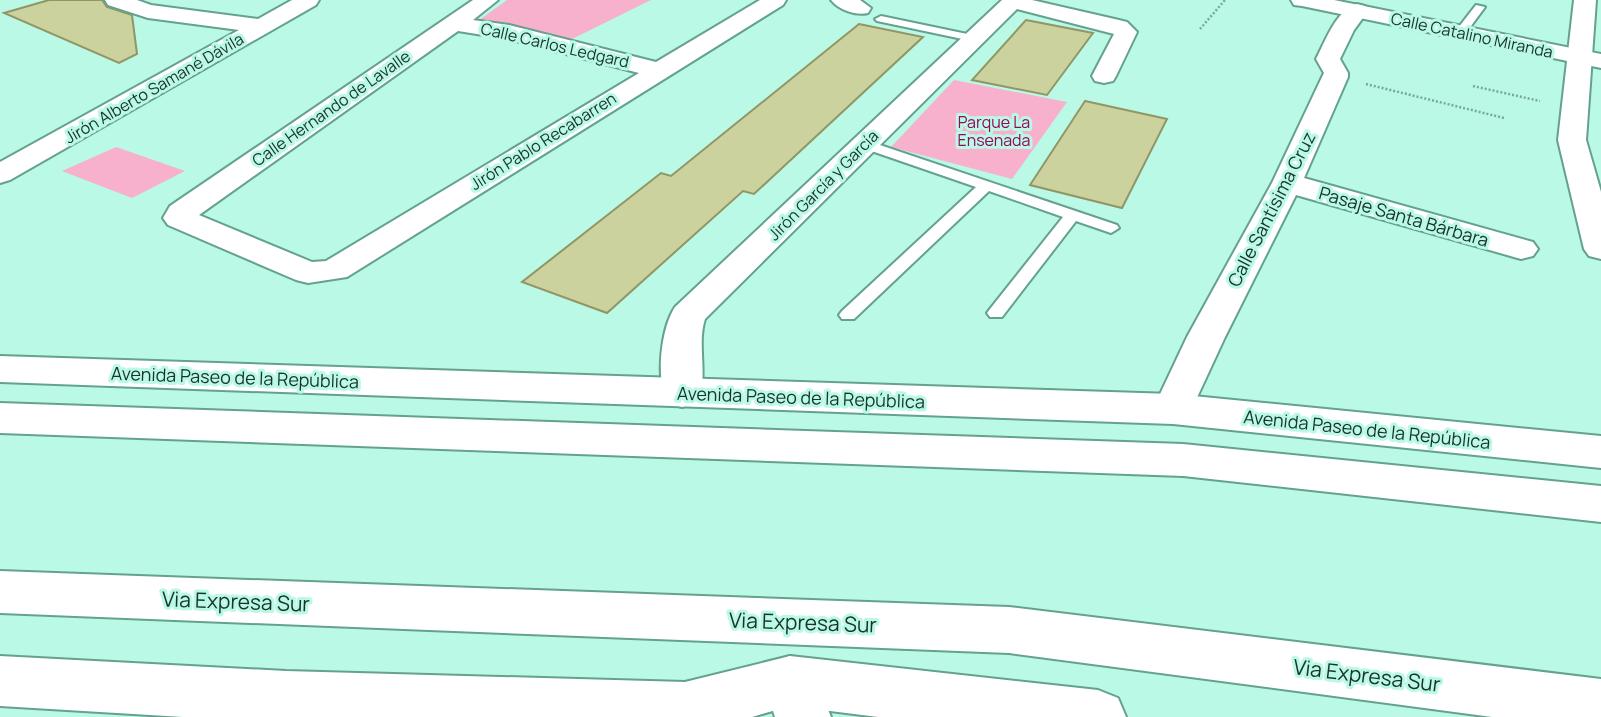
<svg xmlns="http://www.w3.org/2000/svg" width="1601" height="717" viewBox="0 0 1601 717" font-family="Manrope,sans-serif">
	<rect width="100%" height="100%" fill="#b9f9e6"/>
	<g fill="#f8b1cc">
		<polygon points="507,0 651,0 570,40 478,21"/>
		<polygon points="954,80 1067,102 1012,179 891,147"/>
		<polygon points="116,147 185,171 132,198 62,171"/>
	</g>
	<g fill="#cbd29e" stroke="#909665" stroke-width="2">
		<polygon points="49,0 102,0 107,7 132,15 137,54 119,63 4,13"/>
		<polygon points="1026,20 1093,33 1047,95 972,80"/>
		<polygon points="859,24 923,37 754,194 743,191 607,313 522,282 661,173 671,176"/>
		<polygon points="1085,101 1167,119 1122,208 1030,185"/>
	</g>
	<g fill="none" stroke-linecap="round" stroke-linejoin="round">
		<defs>
			<g id="service">
				<polygon points="1476,5 1485,7 1465,34 1457,34 1455,32"/>
				<polygon points="881,16 972,35 978,38 972,41 877,21 875,19"/>
				<polygon points="865,140 1117,225 1119,228 1111,233 1076,221 1002,317 990,317 987,313 990,309 1063,217 989,191 854,319 842,319 839,315 842,311 976,187 860,147 858,144"/>
			</g>
			<g id="minor">
				<polygon points="105,0 137,0 151,5 258,19 292,0 319,0 316,5 10,180 0,183 0,162 239,30 148,18 108,5"/>
				<path d="M 473,0 L 498,0 L 473,20 L 509,25 L 656,62 L 760,0 L 786,0 L 783,5 L 347,277 L 308,283 L 296,280 L 168,225 L 163,218 L 170,206 ZM 458,31 L 508,39 L 639,73 L 326,261 L 312,262 L 199,215 Z"/>
				<path d="M 831,0 L 860,0 L 871,8 L 868,13 C 856,16 839,10 831,0 Z"/>
				<path d="M 1002,0 L 1032,0 L 1119,20 L 1127,22 L 1137,32 L 1116,76 L 1113,81 L 1104,83 L 1095,81 L 1092,76 L 1114,34 L 1017,9 L 705,319 C 696,346 710,379 696,403 L 682,407 L 668,403 C 655,381 661,328 675,307 Z"/>
				<polygon points="1574,0 1596,0 1586,140 1601,192 1601,259 1589,256 1584,249 1558,140"/>
				<path d="M 1357,4 L 1365,6 L 1368,11 L 1354,30 L 1340,59 L 1348,73 L 1348,77 L 1304,178 L 1533,242 L 1538,249 L 1533,256 L 1521,259 L 1296,195 L 1225,337 L 1187,419 L 1173,424 L 1159,419 L 1153,409 L 1187,337 L 1272,183 L 1322,77 L 1324,73 L 1316,59 C 1325,42 1336,10 1357,4 Z"/>
				<polygon points="790,656 809,663 831,717 775,717 763,681 771,663"/>
			</g>
			<polygon id="tertiary" points="1291,0 1334,0 1601,54 1601,68 1302,6 1294,5"/>
			<g id="primary">
				<polygon points="0,356 1173,394 1601,436 1601,468 1173,424 0,382"/>
				<polygon points="0,656 286,671 685,682 790,656 1098,690 1118,698 1126,717 878,717 790,706 752,717 183,717 0,706"/>
			</g>
			<g id="trunk">
				<polygon points="0,403 1183,444 1601,486 1601,522 1183,476 0,433"/>
				<polygon points="0,571 1009,607 1601,679 1601,717 1492,717 1009,653 0,613"/>
			</g>
		</defs>
		<use href="#service" stroke="#64a190" stroke-width="4"/>
		<use href="#minor" stroke="#64a190" stroke-width="4"/>
		<use href="#tertiary" stroke="#64a190" stroke-width="4"/>
		<use href="#primary" stroke="#64a190" stroke-width="4"/>
		<use href="#trunk" stroke="#64a190" stroke-width="4"/>
		<g stroke="#79a99b" stroke-width="2.5" stroke-dasharray="2 2" stroke-linecap="butt">
			<polyline points="1200,29 1225,0"/>
			<polyline points="1366,84 1504,118"/>
			<polyline points="1473,86 1540,101"/>
		</g>
		<use href="#service" fill="#fff" fill-rule="evenodd"/>
		<use href="#minor" fill="#fff" fill-rule="evenodd"/>
		<use href="#tertiary" fill="#fff" fill-rule="evenodd"/>
		<use href="#primary" fill="#fff" fill-rule="evenodd"/>
		<use href="#trunk" fill="#fff" fill-rule="evenodd"/>
	</g>
	<g text-anchor="middle" dominant-baseline="central" stroke-width="6" stroke-linejoin="round" paint-order="stroke">
		<g font-size="16" fill="#19322b" stroke="#b9f9e6">
			<text transform="translate(1472 35) rotate(12)">Calle Catalino Miranda</text>
			<text transform="translate(555 45) rotate(13)">Calle Carlos Ledgard</text>
			<text transform="translate(154 88) rotate(-30)">Jirón Alberto Samané Dávila</text>
			<text transform="translate(331 108) rotate(-35)">Calle Hernando de Lavalle</text>
			<text transform="translate(543 141) rotate(-32)">Jirón Pablo Recabarren</text>
			<text transform="translate(823 185) rotate(-45)">Jirón García y García</text>
		</g>
		<g font-size="16" fill="#99065c" stroke="#b9f9e6">
			<text x="994" y="122">Parque La<tspan x="994" dy="18">Ensenada</tspan></text>
		</g>
		<g font-size="18" fill="#19322b" stroke="#b9f9e6">
			<text transform="translate(1271 209) rotate(-63)">Calle Santísima Cruz</text>
			<text transform="translate(1404 216) rotate(16)">Pasaje Santa Bárbara</text>
			<text transform="translate(235 377) rotate(2)">Avenida Paseo de la República</text>
			<text transform="translate(801 397) rotate(2)">Avenida Paseo de la República</text>
			<text transform="translate(1367 429) rotate(6)">Avenida Paseo de la República</text>
		</g>
		<g font-size="21" fill="#19322b" stroke="#b9f9e6">
			<text transform="translate(236 601) rotate(2)">Via Expresa Sur</text>
			<text transform="translate(803 622) rotate(2)">Via Expresa Sur</text>
			<text transform="translate(1367 675) rotate(7)">Via Expresa Sur</text>
		</g>
	</g>
</svg>
